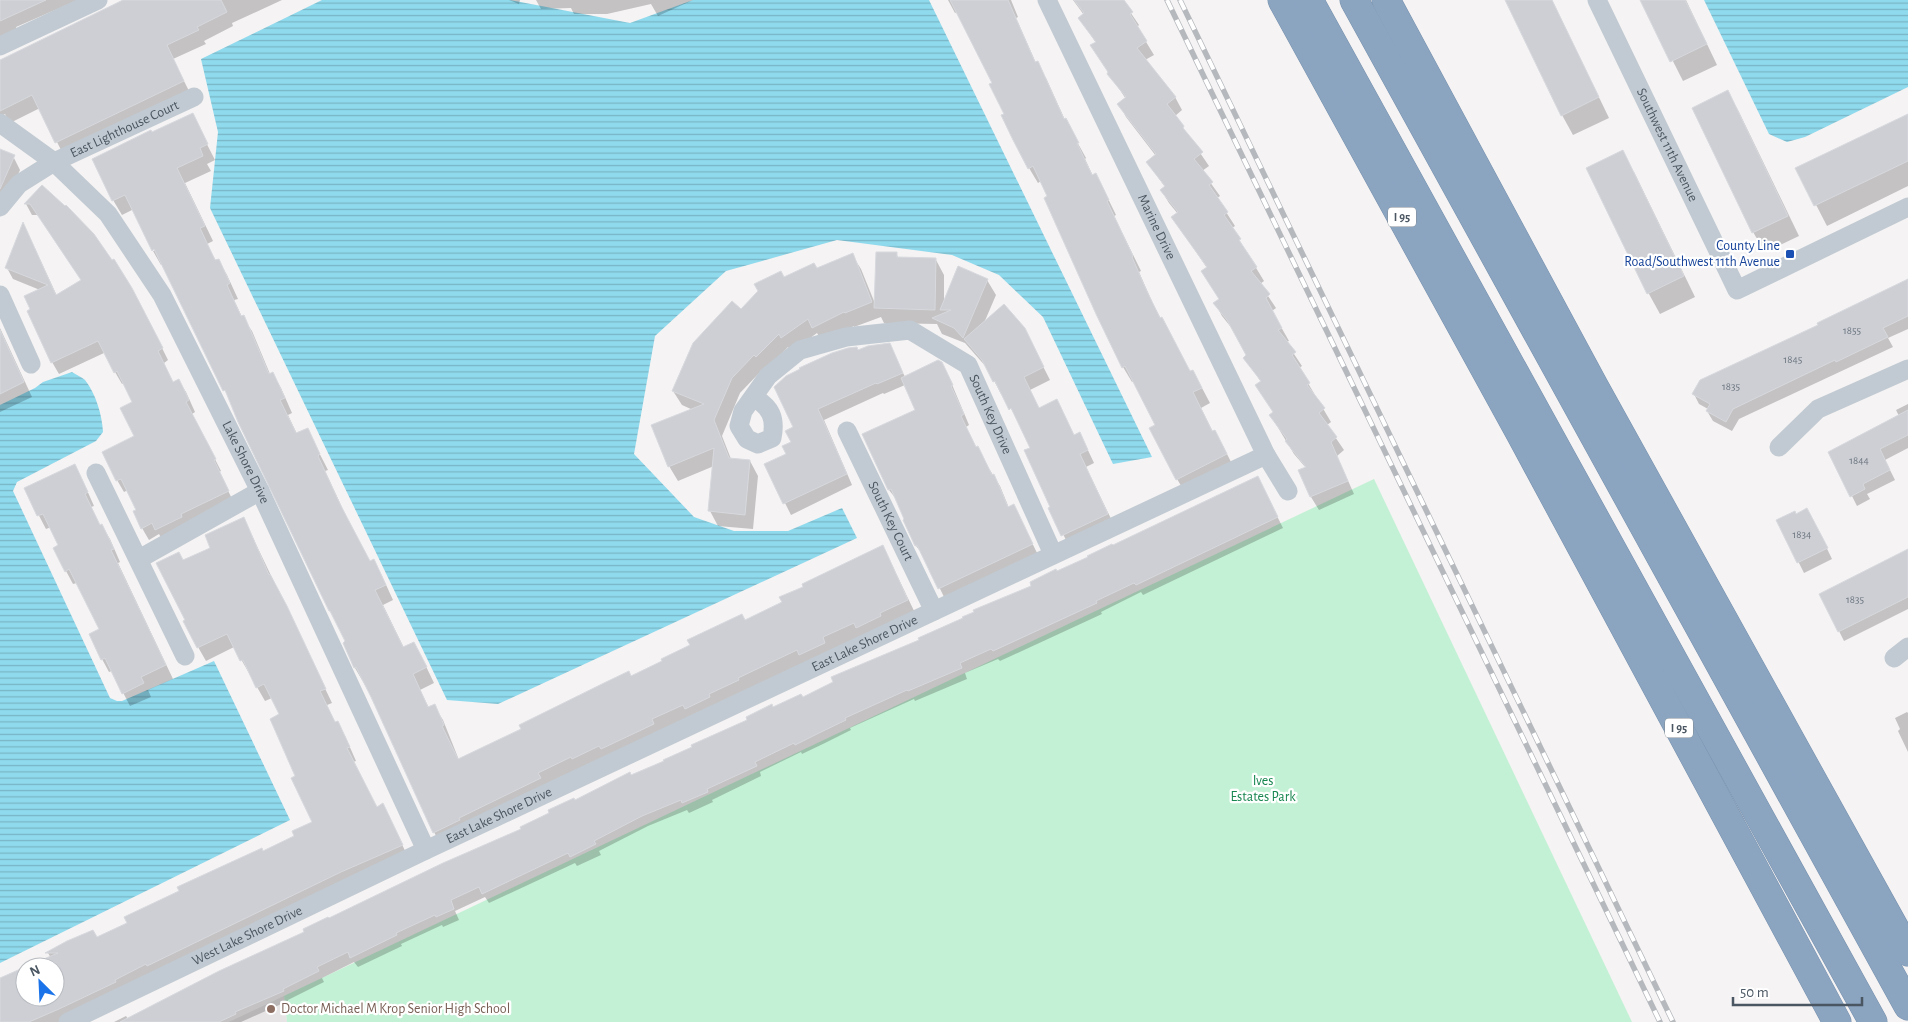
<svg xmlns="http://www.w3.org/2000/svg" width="1908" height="1022" viewBox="0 0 1908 1022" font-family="'Alegreya Sans',sans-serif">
	<defs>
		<pattern id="water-rules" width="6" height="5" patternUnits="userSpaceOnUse" patternTransform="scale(1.25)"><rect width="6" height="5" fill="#90daee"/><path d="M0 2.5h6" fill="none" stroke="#78b4c4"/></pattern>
	</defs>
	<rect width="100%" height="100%" fill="#f5f3f3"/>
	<polygon fill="#e6e4e5" points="284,996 287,1022 229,1022"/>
	<polygon fill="#c3f1d5" points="1374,479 1632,1022 287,1022 284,996"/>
	<g fill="url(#water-rules)">
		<polygon points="322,0 510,0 630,23 693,0 929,0 1152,457 1113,464 1043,317 999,275 952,255 837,240 726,271 655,336 634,454 694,517 734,531 788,531 842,508 857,538 498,704 447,700 210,208 218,132 201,59"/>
		<polygon points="1704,0 1908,0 1908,87 1805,137 1787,142 1769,134"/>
		<path d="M 72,372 C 76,375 82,377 85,380 C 96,394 102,415 103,432 L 96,441 L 17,482 L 13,491 L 110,698 L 117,701 L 122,701 L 214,661 L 290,820 L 0,963 L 0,405 L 35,388 L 43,382 Z"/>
	</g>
	<g fill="#0003">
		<polygon points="0,0 78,0 16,27 17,30 0,38"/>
		<polygon points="126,0 282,0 232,23 233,26 204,41 206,44 173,59 191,95 64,156 40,108 10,123 5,114 0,117 0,61"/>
		<polygon points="509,0 520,0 519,4"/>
		<polygon points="536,0 693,0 658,16 651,4 607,14 574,14 571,8 541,9"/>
		<polygon points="948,0 1011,0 1018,17 1016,18 1036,63 1046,78 1065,120 1086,158 1085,159 1093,176 1096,174 1116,215 1114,216 1141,271 1139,272 1153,304 1190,373 1193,371 1210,403 1201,408 1213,432 1223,446 1235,470 1186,494 1177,479 1157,426 1134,381 1132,382 1123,367 1041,181 1038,183 1029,168 993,84 957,12 955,13"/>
		<polygon points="1073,0 1122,0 1139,25 1137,27 1154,55 1145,60 1175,97 1182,110 1175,116 1209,166 1202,171 1220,196 1217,198 1235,226 1232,228 1264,281 1260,284 1276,308 1272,311 1289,341 1286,342 1302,366 1299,368 1331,422 1327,425 1344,450 1337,456 1354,494 1319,510 1311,497 1300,471 1306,468 1294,454 1271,416 1274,413 1261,382 1245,358 1248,356 1234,331 1222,316 1215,303 1220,299 1207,268 1173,218 1178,214 1169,203 1161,190 1165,187 1147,162 1156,156 1126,117 1119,104 1126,99 1109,74 1096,43 1080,18 1084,15"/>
		<polygon points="1507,0 1552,0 1609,118 1573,135 1562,115"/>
		<polygon points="1642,0 1686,0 1717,65 1683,81"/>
		<polygon points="1728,92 1739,112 1799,236 1765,252 1753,232"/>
		<polygon points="192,115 215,160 207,164 211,171 185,183 213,241 207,244 216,261 218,260 227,275 238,299 234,300 242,317 252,331 270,374 272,373 281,388 292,413 288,415 297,434 307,429 328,470 325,471 348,520 370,562 374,561 382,576 393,600 383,605 404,648 422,658 434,683 420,690 429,708 434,706 443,720 459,760 783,603 805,587 883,546 916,615 442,847 434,832 372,697 355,668 344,643 347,642 233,406 163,264 161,265 153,251 160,248 134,209 122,215 113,200 151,134"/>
		<polygon points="1908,115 1908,186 1827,226 1797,168"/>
		<polygon points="0,150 14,158 20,170 7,198 0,195"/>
		<polygon points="1588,169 1634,172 1695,297 1660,314 1649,294"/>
		<polygon points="42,187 139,302 168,360 164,363 173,384 179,381 186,392 195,412 192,414 221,471 219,472 234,503 163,541 159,534 149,540 142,528 137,510 128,490 124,492 117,480 136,437 133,403 124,383 122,384 104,353 59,374 52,362 31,310 40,290 13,279 7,268 24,225 57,296 82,281 38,215 32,215 26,204"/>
		<polygon points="896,253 899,259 936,260 944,275 944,304 987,280 996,295 984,323 1024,329 1050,380 1030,390 1039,409 1086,446 1094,463 1086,467 1115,527 1070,548 1050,508 1052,507 1032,448 1003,393 1001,394 988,369 965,343 942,334 937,324 884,323 881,317 854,327 854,326 822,342 817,333 791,352 788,347 765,371 763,369 740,393 722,436 731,459 750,461 758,476 753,529 718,526 710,511 714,466 678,481 669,466 693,410 682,405 673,391 741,311 784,279 816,270 852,255 861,269 876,306"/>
		<polygon points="1908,280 1908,329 1888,338 1893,347 1739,419 1732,431 1713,421 1707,411 1708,409 1699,404 1694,394 1819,325"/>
		<polygon points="0,328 32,397 0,412"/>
		<polygon points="890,345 905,377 948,375 969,425 966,427 976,448 1000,486 1009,508 1019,516 1038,555 945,599 924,556 916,546 897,500 889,490 864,435 916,411 905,385 884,394 883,393 824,420 852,485 791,515 766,465 787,454 792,443 795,428 858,352"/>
		<polygon points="1908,404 1908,448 1885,460 1895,480 1867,494 1870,499 1857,506 1852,496 1899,416 1896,410"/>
		<polygon points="82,479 94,506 91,507 100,527 102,526 110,539 120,562 118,563 173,679 148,690 151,697 130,706 112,671 109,672 102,659 101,630 77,583 73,584 66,571 60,546 51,527 46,529 25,489"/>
		<polygon points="1263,488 1283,528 1143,595 1141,592 1101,612 1102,614 1000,661 998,659 965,673 967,679 915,701 914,699 850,728 851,730 825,743 802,754 801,752 760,772 761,776 712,800 713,802 689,813 687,810 648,826 599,851 601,855 577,866 575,863 489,903 485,897 455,911 459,920 443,927 442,925 401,944 402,946 358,967 354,962 322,978 324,982 288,1000 288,1001 241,1022 114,1022 126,1016 128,1019 306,933 329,920 523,829 575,801 666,762 773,708 802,699 1033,586 1056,573 1112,547"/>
		<polygon points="1796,515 1813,520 1832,559 1804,573 1778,521"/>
		<polygon points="244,519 332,703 327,705 335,723 345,736 356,761 353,762 377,808 383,805 409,859 69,1022 0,1022 0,985 25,968 25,997 55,997 55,967 28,967 51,958 48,953 97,938 128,924 263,852 296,836 314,822 296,777 280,715 272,698 265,701 234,647 206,661 198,647 187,620 183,562 212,548"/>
		<polygon points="1908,550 1908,609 1844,641 1839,631"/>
		<polygon points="1907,712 1908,713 1908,752 1898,731 1900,729 1895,718"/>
	</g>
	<g fill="#cdcfd5" stroke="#d7d9de">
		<polygon points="0,0 46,0 0,21"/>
		<polygon points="123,0 221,0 227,12 197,27 199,30 167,45 184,81 55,143 32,95 0,111 0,60"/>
		<polygon points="950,0 1008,0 1035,62 1038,61 1064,119 1066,118 1079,143 1077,143 1092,175 1096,173 1109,200 1107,201 1133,256 1132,257 1145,287 1160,318 1162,317 1190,371 1193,370 1202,388 1193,392 1212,431 1215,430 1227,454 1176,480 1149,428 1155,425 1125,366 1122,368 1096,314 1044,198 1047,196 1033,166 1028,169 1013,140 1001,115 1004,114 989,84 992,83"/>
		<polygon points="1074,0 1124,0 1133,12 1130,14 1147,41 1137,48 1176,97 1167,104 1184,126 1183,128 1203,152 1194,159 1213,182 1209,185 1228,212 1224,215 1241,239 1239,240 1257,267 1251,271 1270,294 1266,298 1282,328 1278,330 1296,352 1292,355 1310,383 1307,385 1325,408 1319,413 1337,437 1331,442 1348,481 1310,497 1298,470 1306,467 1285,441 1287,439 1269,415 1273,412 1255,385 1261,381 1243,358 1246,355 1227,320 1213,303 1219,299 1201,271 1207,267 1171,217 1178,212 1160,190 1165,186 1146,162 1156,154 1117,104 1126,97 1107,74 1108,72 1090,45 1096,42 1078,18 1084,13"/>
		<polygon points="1505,0 1552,0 1599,97 1561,116"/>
		<polygon points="1640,0 1685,0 1707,44 1670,62"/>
		<polygon points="1728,90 1788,216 1752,233 1692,108"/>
		<polygon points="193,113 208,144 200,148 203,156 177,168 205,226 200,228 215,260 219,259 230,283 227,285 241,316 244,315 269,374 273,372 285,398 280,400 296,433 308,428 320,454 318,456 340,504 370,561 374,559 386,585 375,590 403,647 414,642 427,667 413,674 428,707 435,704 444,725 442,726 458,759 521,729 519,725 604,683 629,671 631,676 662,661 661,659 690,645 687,640 742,614 745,620 782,602 779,597 803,587 802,584 883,545 908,600 880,613 881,616 856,628 854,623 823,637 825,643 799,655 797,650 738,678 739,680 709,694 710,697 685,709 683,705 652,719 654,724 601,749 599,746 572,759 571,757 538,773 541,778 459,818 460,820 433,833 371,697 356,667 354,668 343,643 345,641 330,611 329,611 238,422 225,390 223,391 154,249 152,251 125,195 112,201 92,159 151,130 152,132"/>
		<polygon points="1908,114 1908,161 1814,206 1795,168"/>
		<polygon points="0,149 15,155 0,189"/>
		<polygon points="1623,150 1684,276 1647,294 1586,168"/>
		<polygon points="42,185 65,206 66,205 94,234 112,260 114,259 132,288 163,348 158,351 173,382 179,379 189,400 186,402 216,459 214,460 229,491 181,514 182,517 155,530 152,523 141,529 133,511 136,510 121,479 116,481 102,452 134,436 120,408 132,402 117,371 114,373 98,341 51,363 27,311 30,309 24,296 48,285 5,268 23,222 56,295 81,280 30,204 24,204"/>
		<polygon points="876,252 897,252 897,257 936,258 935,310 874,308"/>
		<polygon points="853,253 872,302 845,313 844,312 812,328 808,319 781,338 779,334 756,357 754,355 732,378 714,420 729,458 750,460 745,515 708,511 714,448 668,467 651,425 704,404 672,391 693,343 732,301 741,309 758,291 754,284 781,271 784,277 814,263 817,268"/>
		<polygon points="958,266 988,279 963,338 954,328 932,318 951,310 940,310"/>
		<polygon points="1908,279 1908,316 1883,328 1888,337 1836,362 1835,360 1733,409 1726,422 1706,411 1710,404 1692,394 1700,380 1818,325 1817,323"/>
		<polygon points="1004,304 1025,328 1044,367 1024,377 1039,408 1057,399 1074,435 1080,432 1088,450 1080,454 1108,514 1061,536 1048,508 1050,507 1024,450 1030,448 1011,408 1009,410 995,381 993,382 982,360 964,339"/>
		<polygon points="0,330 24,382 0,394"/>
		<polygon points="890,343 903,373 877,384 876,383 818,409 847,474 783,504 764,464 786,454 782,446 791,442 785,431 793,427 774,387 786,376 800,369 799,368 832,353 848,348 857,347 858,350 868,346"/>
		<polygon points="938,360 942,362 953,385 951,386 964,414 961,416 976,447 978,446 992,475 994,474 1008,507 1014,504 1033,544 938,589 917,545 915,546 903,520 904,519 891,489 888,490 862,434 915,410 901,378"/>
		<polygon points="1908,410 1908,435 1880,449 1890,470 1863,484 1865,489 1850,497 1828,452"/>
		<polygon points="75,464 88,492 85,494 100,525 102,524 114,549 111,550 166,665 141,677 144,683 122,694 105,658 101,660 89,634 99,629 69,569 65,572 53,548 58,545 43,514 37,516 24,488"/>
		<polygon points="1258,476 1278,517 1136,585 1134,583 1096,601 1097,603 993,651 991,649 960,663 962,668 908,691 907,690 845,718 846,720 819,733 795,745 794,743 755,762 757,766 707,789 708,792 682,803 681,800 642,816 594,841 596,844 570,857 568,853 482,894 479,887 451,900 454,909 436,917 435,915 396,933 397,935 350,958 348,952 317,967 319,971 283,989 284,991 235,1012 236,1014 219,1022 120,1022 219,971 304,932 303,929 328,917 329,918 443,863 521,829 520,827 549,813 548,810 574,798 575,800 630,772 631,775 664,761 663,760 692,747 691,745 747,720 746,717 772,704 773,707 801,694 803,697 833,682 831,677 919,640 918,638 963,618 962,617 974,612 973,610 1031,586 1030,582 1056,569 1057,571 1088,557 1087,556 1112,544 1113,545"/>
		<polygon points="1807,508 1828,548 1797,563 1776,520 1795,511 1796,514"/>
		<polygon points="244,517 269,575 270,574 287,606 326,689 320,691 335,722 338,721 350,747 347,748 377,807 383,803 403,845 341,872 147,966 146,964 115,980 116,982 59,1009 29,1022 0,1022 0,978 25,967 25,997 55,997 55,967 25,967 58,953 45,953 67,941 93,930 97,937 127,923 124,917 179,891 177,887 262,848 263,851 294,836 292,831 312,822 291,778 295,776 270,719 279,714 264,684 256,688 243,660 240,661 227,634 197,648 183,621 185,620 156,563 179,552 183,560 210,548 205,535"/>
		<polygon points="1908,549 1908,597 1838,632 1819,594"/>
	</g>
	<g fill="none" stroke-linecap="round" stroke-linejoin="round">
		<defs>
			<g id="motorway">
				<polyline points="1282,0 1521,435 1837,1022"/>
				<polyline points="1309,0 1873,1022"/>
				<polyline points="1354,0 1908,1006"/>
				<polyline points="1386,0 1594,386 1908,952"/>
			</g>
		</defs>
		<use href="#motorway" stroke="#7690ad" stroke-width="29"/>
		<g stroke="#c1cad2" stroke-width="19">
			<path id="s1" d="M 1047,0 L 1266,455"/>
			<path id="s2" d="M 1597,0 L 1737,290 L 1908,207"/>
			<polyline points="0,46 98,0"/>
			<path id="s3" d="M 0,123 L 54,162 L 108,214 L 162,295 L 260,491 L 426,850"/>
			<path id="s4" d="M 0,207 L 19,184 L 54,162 L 194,97"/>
			<polyline points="0,295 31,364"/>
			<path id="s5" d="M 753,397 C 771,407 776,418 772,438 L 758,444 L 747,439 L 739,426 L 743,411 L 768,376 L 800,350 L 846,337 L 910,330 L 968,365 L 1053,554"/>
			<path id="s6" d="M 847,431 L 934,611"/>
			<polyline points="1779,447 1818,409 1908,369"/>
			<polyline points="96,473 185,656"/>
			<polyline points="139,559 260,491"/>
			<polyline points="1894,658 1908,647"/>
			<path id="s7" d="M 68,1022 L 426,850 L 1266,455 L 1288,491"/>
		</g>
		<use href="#motorway" stroke="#8ba5c1" stroke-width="28"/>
		<defs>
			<g id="rail">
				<polyline points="1167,0 1660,1022"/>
				<polyline points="1180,0 1673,1022"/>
			</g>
		</defs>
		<use href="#rail" stroke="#b5b8bd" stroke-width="5.5"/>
		<use href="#rail" stroke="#fff" stroke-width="4" stroke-dasharray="11" stroke-linecap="butt"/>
	</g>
	<rect fill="#1a4fb4" stroke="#fff" stroke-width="2" x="1785" y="249" width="10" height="10" rx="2.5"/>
	<circle fill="#8d6e63" stroke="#fff" stroke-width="2" cx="271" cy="1009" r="5"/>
	<g text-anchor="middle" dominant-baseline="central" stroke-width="4.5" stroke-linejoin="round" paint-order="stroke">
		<g font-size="11" fill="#6b747e">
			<text x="1852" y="330">1855</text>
			<text x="1793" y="359">1845</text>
			<text x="1731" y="386">1835</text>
			<text x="1859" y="460">1844</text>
			<text x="1802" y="534">1834</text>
			<text x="1855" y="599">1835</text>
		</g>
		<g fill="#fff" stroke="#808990" stroke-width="1">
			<rect x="1388" y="207.5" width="28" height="19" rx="4"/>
			<rect x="1665" y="718.5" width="28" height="19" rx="4"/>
		</g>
		<g font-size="12" font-weight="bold" fill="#4a5661">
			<text x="1402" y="217">I 95</text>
			<text x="1679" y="728">I 95</text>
		</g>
		<g font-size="14" fill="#4a5661" stroke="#fff">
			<text stroke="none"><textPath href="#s4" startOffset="149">East Lighthouse Court</textPath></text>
			<text stroke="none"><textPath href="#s2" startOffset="161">Southwest 11th Avenue</textPath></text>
			<text stroke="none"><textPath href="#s1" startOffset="252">Marine Drive</textPath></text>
			<text stroke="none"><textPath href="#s5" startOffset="426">South Key Drive</textPath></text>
			<text stroke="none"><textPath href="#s3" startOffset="426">Lake Shore Drive</textPath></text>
			<text stroke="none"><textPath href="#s6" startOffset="100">South Key Court</textPath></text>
			<text stroke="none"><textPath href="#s7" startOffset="882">East Lake Shore Drive</textPath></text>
			<text stroke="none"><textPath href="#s7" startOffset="478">East Lake Shore Drive</textPath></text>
			<text stroke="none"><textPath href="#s7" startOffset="199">West Lake Shore Drive</textPath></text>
		</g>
		<g font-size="14" fill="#164399" stroke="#fff" text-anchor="end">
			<text x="1780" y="246">County Line<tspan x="1780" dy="16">Road/Southwest 11th Avenue</tspan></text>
		</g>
		<g font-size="14" fill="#17864f" stroke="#fff">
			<text x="1263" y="781">Ives<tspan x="1263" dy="16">Estates Park</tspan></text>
		</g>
		<g font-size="14" fill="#785e54" stroke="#fff" text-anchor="start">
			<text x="281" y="1009">Doctor Michael M Krop Senior High School</text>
		</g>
	</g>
	<g transform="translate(40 982) rotate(336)"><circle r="24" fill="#ffffff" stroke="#b7bbc0"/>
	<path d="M0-4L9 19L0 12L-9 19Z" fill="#1a73e8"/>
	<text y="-8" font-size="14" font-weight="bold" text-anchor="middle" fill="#4a5661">N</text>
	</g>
	<path d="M1733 997v8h129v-8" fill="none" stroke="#4a5661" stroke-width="2.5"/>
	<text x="1740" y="997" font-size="15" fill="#4a5661" stroke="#ffffff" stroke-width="4" paint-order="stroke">50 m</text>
</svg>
